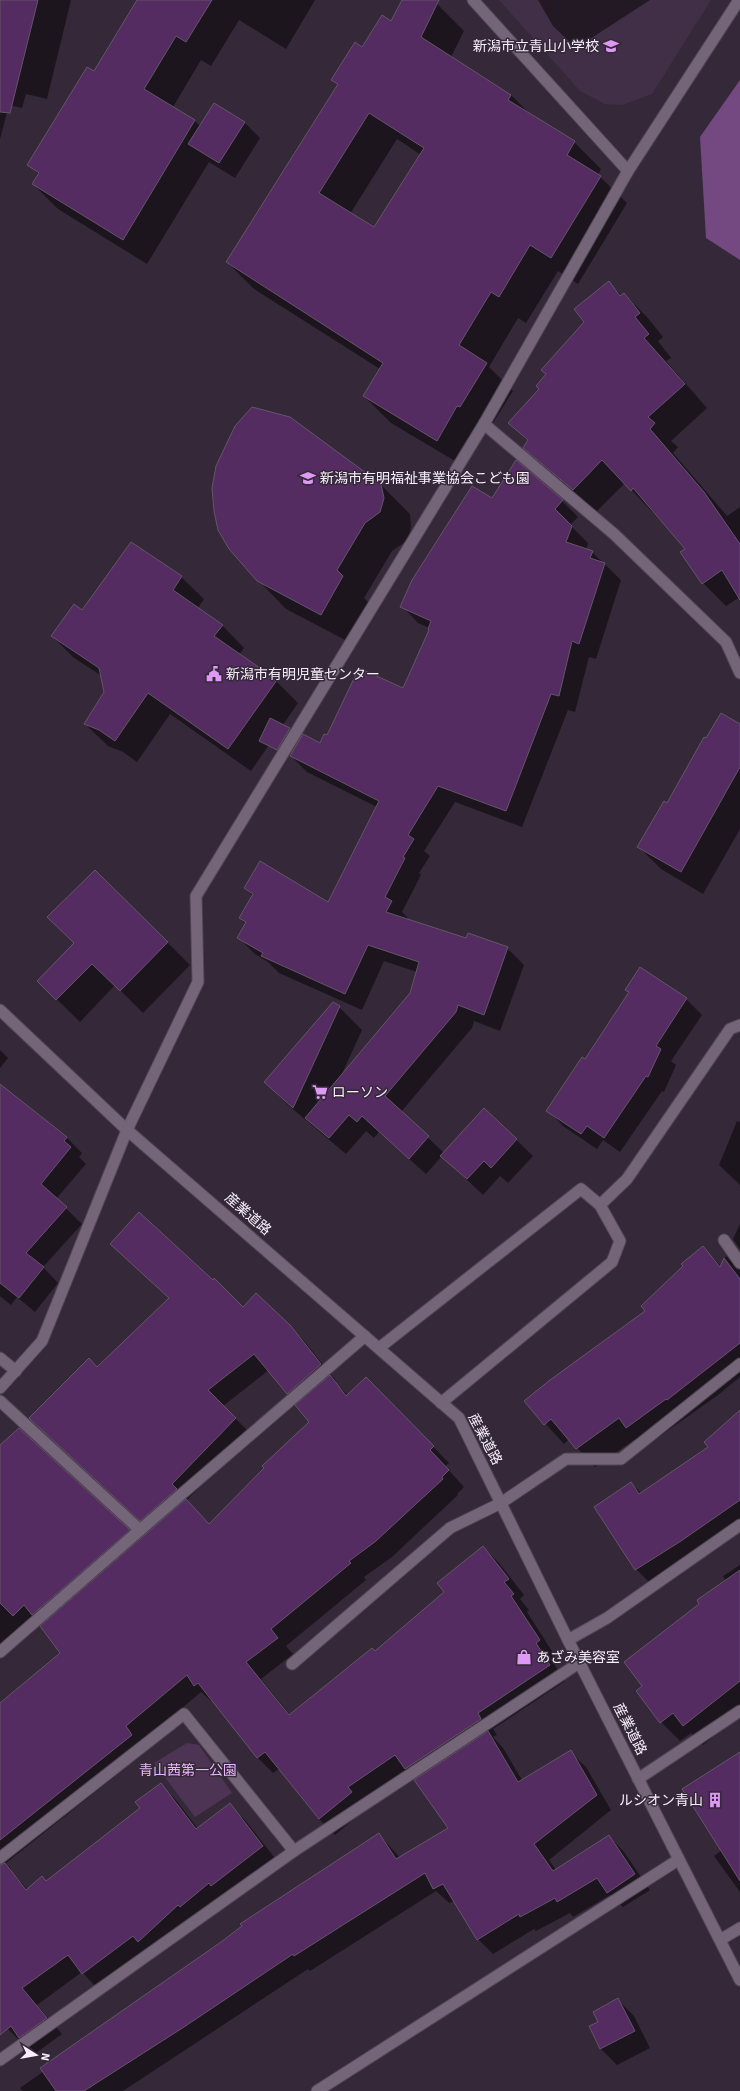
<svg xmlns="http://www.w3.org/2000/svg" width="740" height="2091" viewBox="0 0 740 2091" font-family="Signika,'Noto Sans JP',sans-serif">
	<rect width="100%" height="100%" fill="#352839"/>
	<polygon fill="#412f47" points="499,0 711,0 652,94 622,105 605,104 580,91"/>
	<polygon fill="#4d3454" points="187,1743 199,1745 232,1793 195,1817 154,1763"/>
	<polygon fill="#744981" points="740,80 740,260 706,238 700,137"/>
	<g fill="#0007" fill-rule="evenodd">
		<polygon points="0,0 71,0 47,99 26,94 22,108 9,105 0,139"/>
		<polygon points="138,0 315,0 286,49 239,20 211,66 201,60 173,107 195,121 201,127 244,122 260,138 235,178 209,162 147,264 58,209 33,184 39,175 28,164 94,72"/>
		<path d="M 404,0 L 429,0 L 437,4 L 464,31 L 451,57 L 511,95 L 531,115 L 574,142 L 601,169 L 598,175 L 627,203 L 578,284 L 558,271 L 526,323 L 518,318 L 489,367 L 513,391 L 489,429 L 486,429 L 465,467 L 391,423 L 364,396 L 380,369 L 254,289 L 227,262 L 338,85 L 333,80 L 362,48 L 391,23 ZM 397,139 L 421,155 L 374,229 L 350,214 Z"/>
		<polygon points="538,0 650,0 576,48 553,26"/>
		<polygon points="609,283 622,296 624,294 647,317 663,337 658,341 671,358 666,361 707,408 671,441 678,447 673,453 727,516 740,507 740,597 726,606 703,583 687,549 625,483 596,512 547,471 524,448 528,441 510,423 540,389 547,374 585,323"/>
		<polygon points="290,418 382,486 410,514 411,527 408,540 392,551 364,598 371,605 349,642 286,609 258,580"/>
		<polygon points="493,500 562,501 578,517 570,525 588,543 586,550 592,552 621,580 596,659 589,657 575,712 568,710 522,827 455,802 424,851 430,856 419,873 421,875 402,912 408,918 407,920 467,939 507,948 524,965 500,1031 474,1021 472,1028 401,1112 444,1153 484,1109 533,1156 508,1183 500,1176 483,1195 442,1156 426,1174 379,1132 374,1138 366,1131 346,1154 288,1105 265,1082 339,1007 362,1030 341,1076 410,994 417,972 384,961 362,1010 279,973 268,962 255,954 239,938 246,924 240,917 253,896 245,888 329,904 377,807 307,772 291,756 320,744 328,736 404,689 430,630 429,628 418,623 402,606"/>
		<polygon points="181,577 204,599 198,608 222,625 244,648 239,655 276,681 298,703 251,771 170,714 137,762 123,752 108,746 85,724 105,692 102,676 74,658 52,636 83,612"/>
		<polygon points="740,725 740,829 703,894 661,869 639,847 668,804 706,740"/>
		<polygon points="167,942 190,965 143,1013 115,985 80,1022 38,981 75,943"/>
		<polygon points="640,969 686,999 702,1015 671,1061 676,1065 664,1092 662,1091 620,1152 603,1140 597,1149 563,1126 548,1110 586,1061 630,993 627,990"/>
		<polygon points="0,1050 8,1058 0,1068"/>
		<polygon points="0,1085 67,1138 82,1153 79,1157 86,1164 56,1199 82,1224 43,1267 58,1283 35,1312 17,1297 11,1305 0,1296"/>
		<polygon points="737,1121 740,1122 740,1185 719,1165"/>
		<polygon points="740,1224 740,1249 733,1239"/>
		<polygon points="703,1247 721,1266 726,1256 740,1270 740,1377 718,1395 646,1446 637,1438 595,1467 569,1439 564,1444 526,1402 647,1311"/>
		<path d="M 243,1309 L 289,1326 L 305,1342 L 336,1381 L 335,1382 L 348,1396 L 382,1394 L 449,1463 L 445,1466 L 464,1487 L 457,1494 L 458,1495 L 392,1557 L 364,1577 L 366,1580 L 286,1646 L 293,1654 L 261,1679 L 290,1715 L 375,1652 L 445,1593 L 483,1547 L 499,1563 L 524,1595 L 520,1599 L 529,1610 L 527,1612 L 555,1656 L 551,1659 L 565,1681 L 493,1729 L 497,1735 L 493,1737 L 503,1748 L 522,1780 L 570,1752 L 586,1767 L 611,1810 L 549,1860 L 556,1870 L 609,1836 L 624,1852 L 650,1890 L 623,1907 L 610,1895 L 573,1917 L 570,1913 L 536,1931 L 534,1929 L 493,1954 L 478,1939 L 454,1901 L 449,1903 L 436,1891 L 310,1971 L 308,1969 L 123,2091 L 23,2091 L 20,2088 L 379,1834 L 400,1858 L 450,1828 L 417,1779 L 410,1772 L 335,1835 L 319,1819 L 279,1769 L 273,1773 L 257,1757 L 212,1700 L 211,1701 L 201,1692 L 141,1743 L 147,1751 L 6,1863 L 11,1869 L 10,1870 L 28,1890 L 46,1882 L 141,1808 L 160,1784 L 176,1800 L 198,1829 L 229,1804 L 245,1820 L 278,1862 L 98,1989 L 82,1972 L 37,2005 L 62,2034 L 36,2053 L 25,2042 L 23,2044 L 0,2021 L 0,1704 L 62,1653 L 40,1621 L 0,1657 L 0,1447 L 129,1531 L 140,1541 L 151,1531 L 30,1418 L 97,1368 ZM 269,1370 L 298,1404 L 310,1422 L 210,1525 L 187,1500 L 251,1434 L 223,1406 Z"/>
		<polygon points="740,1411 740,1532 655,1588 636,1569 631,1483 641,1493 710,1447"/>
		<polygon points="740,1565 740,1715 703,1745 691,1733 680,1741 661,1722 644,1686 701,1604 726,1581 723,1576"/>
		<polygon points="740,1753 740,1892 714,1856 722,1850"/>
		<polygon points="618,2000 634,2016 650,2048 617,2065 601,2049 590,2027 599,2022"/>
	</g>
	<g fill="#542c61" stroke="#645569" fill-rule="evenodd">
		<polygon points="0,0 38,0 10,113 0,112"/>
		<polygon points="137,0 212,0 186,42 176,36 144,89 195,120 123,240 32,184 39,173 27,165 87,67 94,71"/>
		<path d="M 402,0 L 439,0 L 421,37 L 511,95 L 508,100 L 575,141 L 567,155 L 601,176 L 551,258 L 530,245 L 499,297 L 491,292 L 459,345 L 487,363 L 460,407 L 457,406 L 437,441 L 363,396 L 383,363 L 226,262 L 338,84 L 331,80 L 355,42 L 362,47 L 382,15 L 391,21 ZM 369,113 L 424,148 L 374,227 L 319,193 Z"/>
		<polygon points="214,103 245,122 219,163 188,144"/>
		<polygon points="609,281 620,296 624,293 640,313 635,317 649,334 644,338 685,384 648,417 655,423 650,429 704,492 740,544 740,600 722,570 702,584 680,552 685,549 633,488 631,491 602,460 573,490 523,448 528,440 508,423 539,389 536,386 546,374 541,370 584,322 574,309"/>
		<polygon points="252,407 290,417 381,484 384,498 380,512 365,523 337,570 343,576 321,615 257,581 229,549 218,530 214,511 212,488 216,466 235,426"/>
		<polygon points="516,460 563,500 555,509 572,526 566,542 593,551 590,558 605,563 579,644 572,641 559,696 551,694 506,811 438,786 408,835 414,839 403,857 405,858 385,897 392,901 386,912 466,938 468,933 508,947 484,1015 458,1005 456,1012 385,1096 429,1136 409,1159 362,1116 357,1122 349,1115 329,1138 305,1118 410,993 419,962 368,945 345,994 261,956 263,953 237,938 246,922 239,918 253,894 244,888 260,861 328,902 379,801 290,756 303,734 320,743 324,734 327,735 359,668 403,688 429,630 428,629 431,621 400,607 412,580 472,486 492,498"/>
		<polygon points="131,542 182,576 173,590 223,625 214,636 277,680 228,749 148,693 115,741 99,730 84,724 104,692 99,668 51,636 74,604 82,610"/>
		<polygon points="721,713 740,724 740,767 681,872 637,847 664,801 667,803 704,737 706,738"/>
		<polygon points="270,718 290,728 277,750 259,741"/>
		<polygon points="95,870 168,942 120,991 92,964 56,1000 37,981 74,943 47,917"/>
		<polygon points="640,967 687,998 656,1046 661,1049 648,1077 646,1076 604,1138 587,1126 581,1134 546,1111 582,1057 585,1059 629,992 625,990"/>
		<polygon points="333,1002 340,1006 293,1108 264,1082"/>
		<polygon points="0,1084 67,1137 64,1141 71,1147 41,1184 67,1207 26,1253 44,1267 19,1298 0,1283"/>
		<polygon points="484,1108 517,1139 491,1168 484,1161 467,1179 440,1156"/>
		<polygon points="139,1212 213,1280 214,1278 243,1307 256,1293 290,1325 321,1364 287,1394 254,1354 208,1390 236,1418 172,1484 177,1489 140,1521 29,1418 89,1358 97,1367 169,1298 110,1244"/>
		<polygon points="703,1246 720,1267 724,1258 740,1279 740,1343 667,1400 666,1399 626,1428 619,1418 576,1449 551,1419 544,1425 524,1401 550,1380 645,1311 641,1306 683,1266 681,1264"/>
		<polygon points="330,1375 346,1396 366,1377 434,1446 430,1450 449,1470 442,1477 443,1479 376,1541 349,1561 351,1563 271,1629 278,1638 246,1662 289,1715 372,1648 375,1651 444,1592 437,1583 483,1546 509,1579 504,1582 514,1594 511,1596 540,1640 536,1643 550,1665 478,1713 481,1719 405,1769 395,1755 348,1787 352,1792 319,1819 265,1752 257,1758 198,1683 194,1686 187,1675 126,1726 132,1735 0,1840 0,1703 60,1653 40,1626 186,1499 209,1524 264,1468 262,1466 309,1422 295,1405"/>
		<polygon points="740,1410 740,1500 681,1541 635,1570 594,1507 631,1482 639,1494 708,1447 704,1442"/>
		<polygon points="19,1428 130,1530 32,1615 24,1605 13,1616 0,1603 0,1445"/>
		<polygon points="740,1570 740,1681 683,1726 673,1713 660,1723 636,1691 642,1686 624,1662 699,1604 697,1600"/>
		<polygon points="488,1731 518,1782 571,1750 597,1795 534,1844 553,1871 609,1835 635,1874 607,1893 597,1878 557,1902 555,1898 520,1917 519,1914 477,1940 443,1884 433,1889 425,1873 294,1956 293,1954 184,2027 84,2091 56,2091 40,2068 221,1942 242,1926 240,1924 379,1833 396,1859 448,1828 414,1780"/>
		<polygon points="740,1752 740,1881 682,1789"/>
		<polygon points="161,1783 196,1829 230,1803 263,1846 211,1886 209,1883 180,1907 178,1905 138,1942 133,1936 82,1974 68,1955 22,1988 47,2018 19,2038 11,2026 0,2035 0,1865 5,1863 26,1890 42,1876 46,1881 140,1808 135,1802"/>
		<polygon points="618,1998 635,2031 600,2049 589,2026 598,2022 593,2012"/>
	</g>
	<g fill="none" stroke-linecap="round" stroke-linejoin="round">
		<defs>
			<g id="minor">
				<polyline points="473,0 628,171"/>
				<polyline points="484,424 614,534 726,642 740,673"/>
				<polyline points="127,1130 198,982 196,896 484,424 628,171 739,0"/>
				<polyline points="600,1205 627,1179 730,1029 740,1025"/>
				<polyline points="724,1240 740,1263"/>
				<polyline points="379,1348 581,1189 600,1205 620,1241 612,1262 441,1403"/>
				<polyline points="0,1358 16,1371"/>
				<polyline points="0,1401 140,1530 0,1652"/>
				<polyline points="140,1530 365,1336"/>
				<polyline points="568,1640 607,1618 740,1525"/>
				<polyline points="292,1664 450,1528 501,1503 566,1459 621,1459 740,1364"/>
				<polyline points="638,1779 740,1711"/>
				<polyline points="0,1858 184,1714 294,1851"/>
				<polyline points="720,1940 740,1928"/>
				<polyline points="0,2060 294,1851 579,1663"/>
				<polyline points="317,2091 678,1860"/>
			</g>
			<g id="tertiary">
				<polyline points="0,1010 127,1130 459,1418 568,1640 740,1980"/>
				<polyline points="0,1388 42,1341 127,1130"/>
			</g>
		</defs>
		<use href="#minor" stroke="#514655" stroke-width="13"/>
		<use href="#tertiary" stroke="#514655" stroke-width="13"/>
		<use href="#minor" stroke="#746579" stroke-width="11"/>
		<use href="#tertiary" stroke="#746579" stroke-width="11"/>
	</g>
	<defs>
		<symbol id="school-bare" viewBox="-9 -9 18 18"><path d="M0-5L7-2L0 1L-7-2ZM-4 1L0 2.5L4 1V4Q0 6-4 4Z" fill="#dd99f3" stroke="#352839" stroke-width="2.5" paint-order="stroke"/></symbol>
		<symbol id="civic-bare" viewBox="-9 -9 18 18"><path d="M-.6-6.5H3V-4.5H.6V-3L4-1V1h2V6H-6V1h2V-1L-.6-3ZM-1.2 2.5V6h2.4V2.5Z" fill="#dd99f3" stroke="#352839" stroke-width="2.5" paint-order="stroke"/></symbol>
		<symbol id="supermarket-bare" viewBox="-9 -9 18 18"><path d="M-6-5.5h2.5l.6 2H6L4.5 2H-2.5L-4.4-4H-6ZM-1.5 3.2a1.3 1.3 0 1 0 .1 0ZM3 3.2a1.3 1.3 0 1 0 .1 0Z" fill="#dd99f3" stroke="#352839" stroke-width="2.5" paint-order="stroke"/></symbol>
		<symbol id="shop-bare" viewBox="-9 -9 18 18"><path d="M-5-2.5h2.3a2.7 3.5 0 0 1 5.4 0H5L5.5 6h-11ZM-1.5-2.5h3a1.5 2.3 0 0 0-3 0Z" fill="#dd99f3" stroke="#352839" stroke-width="2.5" paint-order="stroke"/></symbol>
		<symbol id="building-bare" viewBox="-9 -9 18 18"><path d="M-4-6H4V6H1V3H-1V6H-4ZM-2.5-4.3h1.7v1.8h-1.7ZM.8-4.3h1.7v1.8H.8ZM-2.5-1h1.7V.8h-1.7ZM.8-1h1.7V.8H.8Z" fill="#dd99f3" stroke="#352839" stroke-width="2.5" paint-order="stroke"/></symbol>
	</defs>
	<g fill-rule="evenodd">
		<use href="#school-bare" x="600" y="35" width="22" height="22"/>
		<use href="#school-bare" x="297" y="467" width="22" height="22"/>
		<use href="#civic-bare" x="203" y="663" width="22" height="22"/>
		<use href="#supermarket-bare" x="309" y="1081" width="22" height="22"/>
		<use href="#shop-bare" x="513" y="1646" width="22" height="22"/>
		<use href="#building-bare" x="704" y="1789" width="22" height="22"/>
	</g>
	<g text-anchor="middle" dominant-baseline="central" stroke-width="3" stroke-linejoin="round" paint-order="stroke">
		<g font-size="14" fill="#f8effb" stroke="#352839" text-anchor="start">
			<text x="599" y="46" text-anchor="end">新潟市立青山小学校</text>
			<text x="320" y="478">新潟市有明福祉事業協会こども園</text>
			<text x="226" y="674">新潟市有明児童センター</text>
			<text x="332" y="1092">ローソン</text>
			<text x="536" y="1657">あざみ美容室</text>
			<text x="703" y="1800" text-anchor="end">ルシオン青山</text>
		</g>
		<g font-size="14" fill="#f8effb" stroke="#352839">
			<text transform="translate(248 1214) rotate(41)">産業道路</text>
			<text transform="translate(485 1439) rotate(62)">産業道路</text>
			<text transform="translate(630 1729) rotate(63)">産業道路</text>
		</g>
		<g font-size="14" fill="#e9b7f9" stroke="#352839">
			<text x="188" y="1770">青山茜第一公園</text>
		</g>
	</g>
	<g transform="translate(36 2055) rotate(101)" stroke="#352839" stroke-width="3" paint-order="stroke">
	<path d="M0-3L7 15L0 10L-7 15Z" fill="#f8effb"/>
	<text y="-6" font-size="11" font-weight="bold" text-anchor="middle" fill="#f8effb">N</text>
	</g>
</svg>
